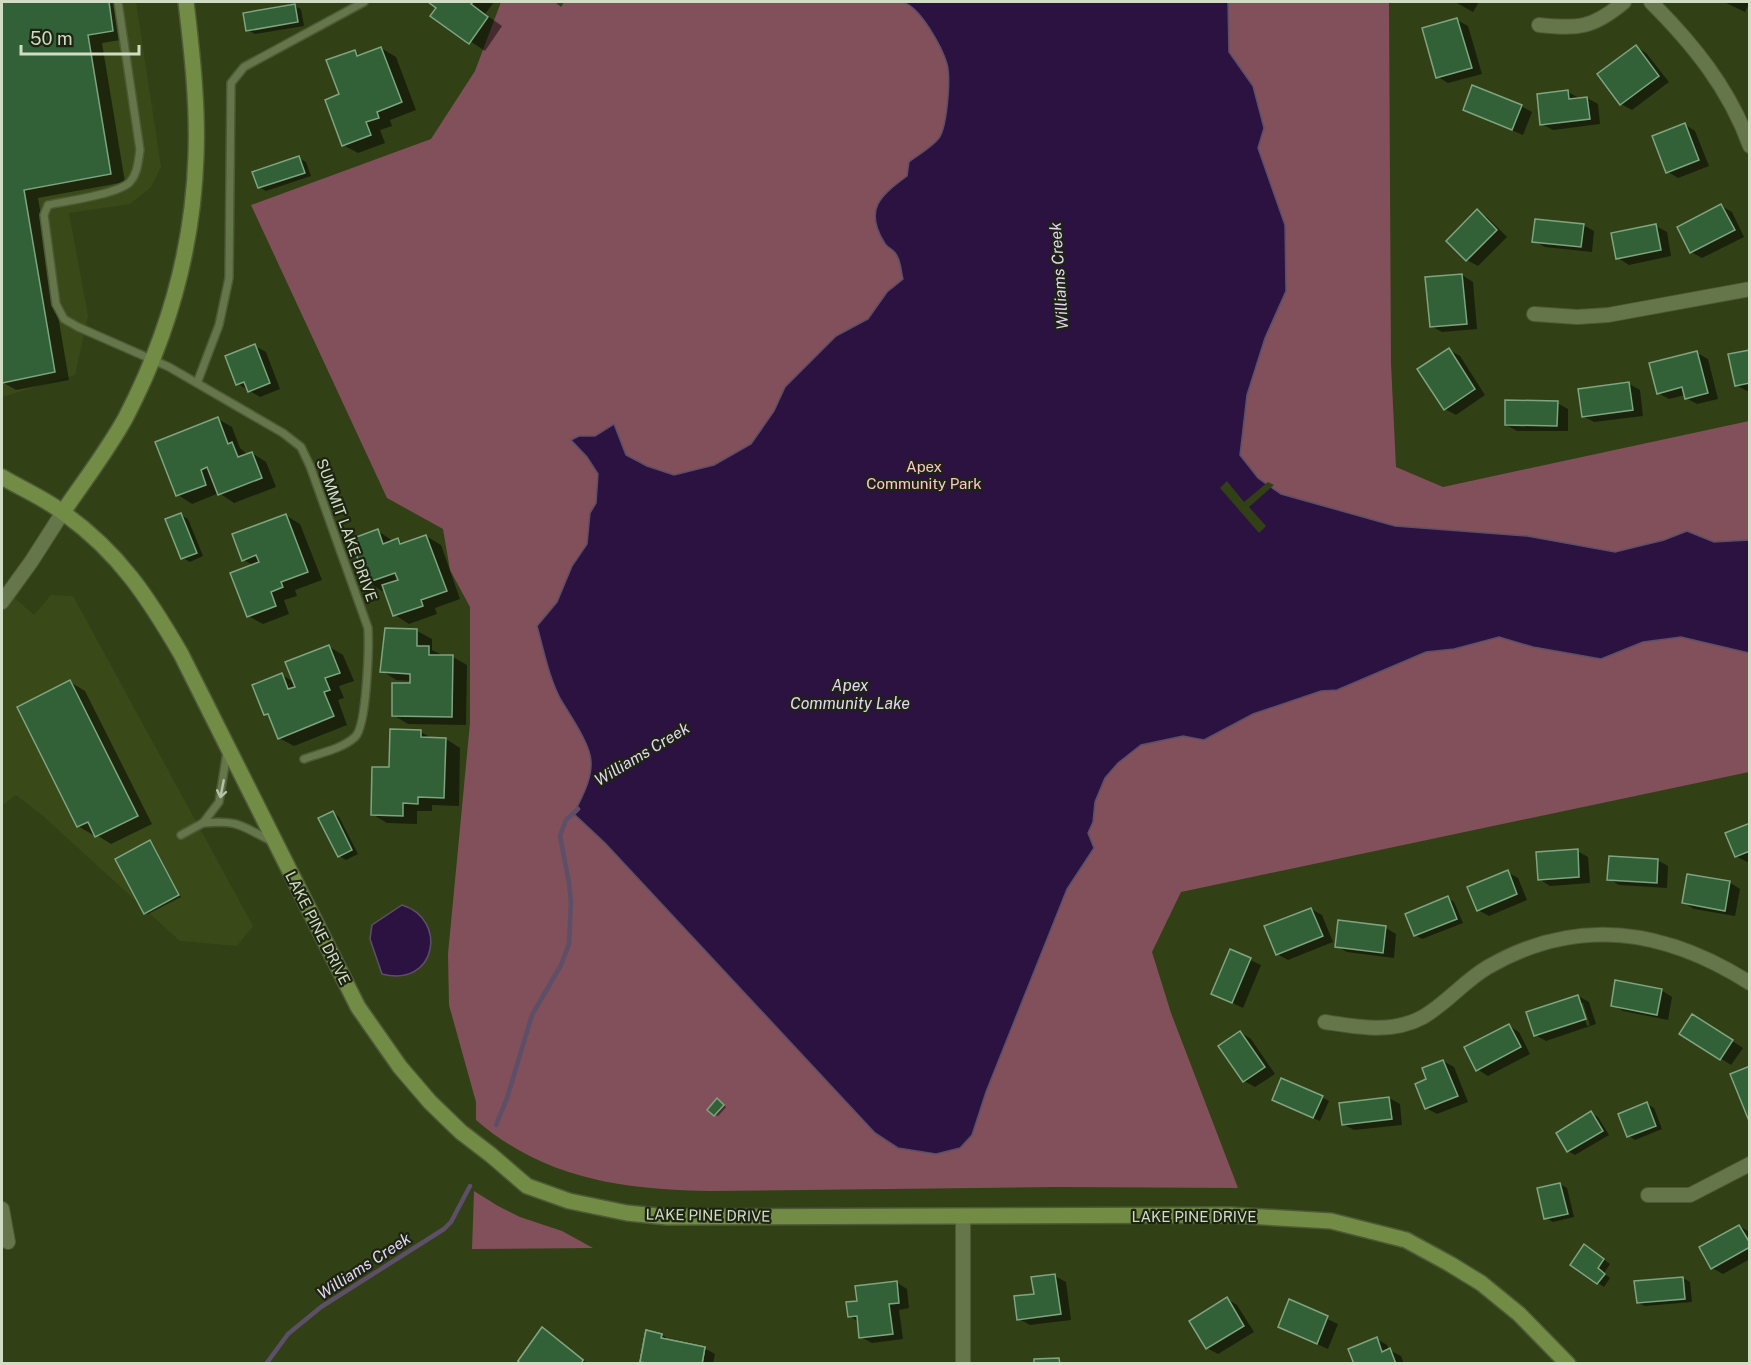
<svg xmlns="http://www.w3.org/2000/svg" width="1751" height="1365" viewBox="0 0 1751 1365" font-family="'Public Sans',sans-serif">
	<rect width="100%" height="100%" fill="#324016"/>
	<g fill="#394a18">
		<polygon points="2,2 136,2 161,167 151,187 130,204 69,213 88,316 75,375 2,397"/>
		<polygon points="2,587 34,615 51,595 73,596 253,926 237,946 180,941 42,815 16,795 4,804 2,801"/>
	</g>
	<g fill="#81505a">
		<path d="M 501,2 L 555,2 L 561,7 L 564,2 L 1389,2 L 1391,364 L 1396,467 L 1443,487 L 1749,421 L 1749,772 L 1181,892 L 1152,952 L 1171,1013 L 1238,1188 L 1058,1187 L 711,1191 C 624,1190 544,1179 476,1120 L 476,1102 L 449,1005 L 448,954 L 470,723 L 470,607 L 450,570 L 443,529 L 387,498 L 251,205 L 431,139 L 475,71 Z"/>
		<polygon points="474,1191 498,1206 520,1217 562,1231 593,1248 472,1249"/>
	</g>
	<g fill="#2b1240" stroke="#5d4f68" stroke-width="1.5">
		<path d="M 902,2 L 1228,2 L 1229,52 L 1253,86 L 1264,128 L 1258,148 L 1285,225 L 1286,291 L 1265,338 L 1247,395 L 1240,455 L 1258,478 L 1281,494 L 1395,526 L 1527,536 L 1615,552 L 1664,540 L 1687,531 L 1714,542 L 1749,540 L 1749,653 L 1681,637 L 1643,642 L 1601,659 L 1533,647 L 1499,637 L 1454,649 L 1426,652 L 1337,690 L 1321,691 L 1253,714 L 1204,740 L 1183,736 L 1141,745 L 1118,763 L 1105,778 L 1095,802 L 1093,822 L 1088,833 L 1094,848 L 1067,889 L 986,1092 L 972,1135 L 960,1148 L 936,1154 L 898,1148 L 875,1133 L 605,843 L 574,814 C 581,798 592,780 591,762 C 591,745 570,715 561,700 C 549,678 544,651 537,626 L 557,602 L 572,566 L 587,544 L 590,513 L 596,503 L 598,474 L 587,457 L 571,440 L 579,436 L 595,436 L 614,424 L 626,455 L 647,466 L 674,475 L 714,465 L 751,444 L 774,411 L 785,387 L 836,336 L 868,319 L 887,292 L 903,279 C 901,272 901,262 897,256 C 895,250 887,248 884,242 C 864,209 880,196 907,176 L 909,162 C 918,155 932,147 939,138 C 947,127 951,78 947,64 C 942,47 920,6 902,2 Z"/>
		<path d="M 402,905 C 448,919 437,988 382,974 L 370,939 L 372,925 Z"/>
	</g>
	<polygon fill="#324016" points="1227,481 1244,502 1268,482 1274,485 1249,507 1266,526 1259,533 1220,488"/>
	<g fill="#0007" fill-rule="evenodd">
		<polygon points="2,2 121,2 127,39 102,43 125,182 38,198 69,380 16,390 2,382"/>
		<polygon points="430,2 494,2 485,14 502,26 485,51 433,16 438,7"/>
		<polygon points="1455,2 1479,2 1473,12"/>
		<polygon points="1724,2 1750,2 1745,12"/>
		<polygon points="295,6 301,9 304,26 255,34 248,30"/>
		<polygon points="1457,20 1468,26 1482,74 1448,83 1438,77"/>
		<polygon points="1636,46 1646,53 1669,82 1632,110 1621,104"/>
		<polygon points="381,48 396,57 416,110 390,120 392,126 380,130 385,143 358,153 343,145 341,95 354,51 362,56"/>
		<polygon points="1568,92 1579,98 1587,98 1598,104 1600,124 1553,130 1542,124"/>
		<polygon points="1521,106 1532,112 1523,135 1464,110"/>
		<polygon points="1684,124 1695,131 1709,166 1678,178 1668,172"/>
		<polygon points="299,158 306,162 311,176 266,191 259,187"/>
		<polygon points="1721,206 1732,212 1744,237 1702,258 1691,252"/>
		<polygon points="1477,211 1488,218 1507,237 1478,266 1467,260 1448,241"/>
		<polygon points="1583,225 1594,231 1592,252 1545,247 1534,241"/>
		<polygon points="1656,226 1667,232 1671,256 1629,265 1618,258"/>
		<polygon points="1462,275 1473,282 1477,329 1442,332 1431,326"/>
		<polygon points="255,346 266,352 280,389 260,397 238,384 227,357"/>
		<polygon points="1449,350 1460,356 1485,395 1456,415 1445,409"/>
		<polygon points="1750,351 1750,390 1747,391 1736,385"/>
		<polygon points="1697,353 1708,359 1718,399 1697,404 1686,398 1685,395 1669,399 1658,393"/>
		<polygon points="1629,384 1640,390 1643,416 1594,422 1583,416"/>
		<polygon points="1557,403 1568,409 1568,431 1517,431 1506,425"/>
		<polygon points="218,419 232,427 240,448 248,455 252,453 266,462 276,487 234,503 219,493 192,504 178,495"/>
		<polygon points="181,515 188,519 203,556 190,562 183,558"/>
		<polygon points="285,515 300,524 322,580 295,590 297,596 284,600 289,614 263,624 248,616 254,566 244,560"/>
		<polygon points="378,531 393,541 398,540 405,544 426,536 441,545 460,599 435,608 437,614 409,624 395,615 386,590 382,591 368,582"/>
		<polygon points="386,630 417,631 432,639 432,650 444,656 453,657 467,665 466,725 408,724 393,715 411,685 411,681 396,680 382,671"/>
		<polygon points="328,646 343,655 354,681 339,686 344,698 338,700 347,725 294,746 279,738 271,718 265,714 282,675 295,683"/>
		<polygon points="70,682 85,691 152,824 111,844 95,834 93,835 78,826"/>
		<polygon points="421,732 433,739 446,739 460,748 459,806 432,805 432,811 417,811 417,824 387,823 372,814 390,769"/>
		<polygon points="333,813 339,817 358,854 346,860 339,856"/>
		<polygon points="1750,825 1750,861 1747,862 1736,856"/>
		<polygon points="150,842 153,844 181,897 148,914 145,913"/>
		<polygon points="1577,851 1588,857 1590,883 1550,886 1539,879"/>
		<polygon points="1657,860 1668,866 1667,888 1619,885 1609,879"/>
		<polygon points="1507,872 1518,878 1527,900 1489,916 1478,910"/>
		<polygon points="1729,882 1740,889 1735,916 1694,909 1684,903"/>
		<polygon points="1448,898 1454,902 1463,923 1422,939 1415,935"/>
		<polygon points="1311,909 1322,915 1333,942 1288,960 1277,954"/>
		<polygon points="1386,928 1396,934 1394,958 1347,952 1336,946"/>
		<polygon points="1231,951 1261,965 1243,1008 1212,993"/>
		<polygon points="1661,990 1672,997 1668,1020 1623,1011 1612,1005"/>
		<path d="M 1578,996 L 1589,1002 L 1596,1024 L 1546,1041 L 1535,1035 ZM 1580,1003 L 1583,1003 L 1590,1025 L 1587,1026 Z"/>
		<polygon points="1703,1022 1743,1048 1731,1065 1681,1033"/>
		<polygon points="1509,1026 1519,1032 1530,1054 1488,1076 1477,1069"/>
		<polygon points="1240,1032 1251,1039 1275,1074 1255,1087 1244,1081"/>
		<polygon points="1443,1061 1454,1067 1468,1102 1437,1114 1426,1108 1428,1080"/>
		<polygon points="1322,1097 1329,1101 1320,1121 1280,1104"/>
		<polygon points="1389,1098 1400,1104 1402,1125 1354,1130 1343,1124"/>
		<polygon points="720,1102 726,1107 718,1116 715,1115"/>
		<polygon points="1647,1104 1654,1108 1662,1129 1635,1140 1629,1136"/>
		<polygon points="1591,1113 1598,1117 1609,1135 1575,1155 1568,1151 1558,1134"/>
		<polygon points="1560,1184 1567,1188 1574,1217 1553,1222 1546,1218"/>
		<polygon points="1739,1226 1750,1232 1750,1259 1723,1274 1712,1268"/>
		<polygon points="1591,1250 1610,1264 1604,1273 1610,1278 1604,1287 1598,1283"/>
		<polygon points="1055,1276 1066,1282 1071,1320 1030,1325 1019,1319"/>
		<polygon points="1683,1278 1690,1282 1692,1302 1645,1306 1638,1303"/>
		<polygon points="896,1282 907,1289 909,1308 899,1310 903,1339 872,1343 861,1337 859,1322 849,1316 859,1302"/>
		<polygon points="1227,1299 1237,1305 1254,1332 1218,1354 1207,1348"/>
		<polygon points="1290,1301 1338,1324 1328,1349 1279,1327"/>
		<polygon points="543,1329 553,1335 588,1364 523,1364"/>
		<polygon points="662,1335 672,1341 704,1348 715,1354 713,1364 647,1364 642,1361"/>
		<polygon points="1377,1339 1387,1345 1389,1350 1401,1356 1404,1364 1355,1364"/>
	</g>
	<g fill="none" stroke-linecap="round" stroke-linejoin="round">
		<g stroke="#5d4f68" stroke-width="4.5">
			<polyline points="496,1125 507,1098 532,1015 561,965 569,944 571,902 569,883 560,836 566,820 578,809"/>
			<polyline points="266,1364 288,1334 321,1307 444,1229 451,1222 470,1186"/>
		</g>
	</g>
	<g fill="#326037" stroke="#7ea480" stroke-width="1.5">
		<polygon points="2,2 109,2 113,31 88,35 111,174 24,190 55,372 2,383"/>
		<polygon points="428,2 473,2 471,4 488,17 469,44 430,16 436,8"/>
		<polygon points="295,4 298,22 246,31 243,13"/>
		<polygon points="1457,18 1472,68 1436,78 1422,28"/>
		<polygon points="1636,45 1659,76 1620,105 1597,74"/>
		<polygon points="381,47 402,102 377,112 379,118 366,122 371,135 342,146 325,100 339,94 326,60 355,50 357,56"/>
		<polygon points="1472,85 1522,105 1512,130 1463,110"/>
		<polygon points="1568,90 1569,99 1587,97 1590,119 1540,125 1537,94"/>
		<polygon points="1685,123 1699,160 1666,173 1652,136"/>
		<polygon points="299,156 305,173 258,188 252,172"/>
		<polygon points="1721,204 1735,230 1690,253 1677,227"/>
		<polygon points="1477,209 1497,230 1466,261 1446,241"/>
		<polygon points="1535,219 1584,224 1581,247 1532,242"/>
		<polygon points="1656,224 1661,250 1616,259 1611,233"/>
		<polygon points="1462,274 1467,324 1430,327 1425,277"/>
		<polygon points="255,344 270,383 248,392 244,382 236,385 225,356"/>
		<polygon points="1449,348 1475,389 1444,410 1417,369"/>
		<polygon points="1750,350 1750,383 1735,386 1728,354"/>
		<polygon points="1697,351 1708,393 1685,399 1682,387 1657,394 1649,363"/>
		<polygon points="1629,382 1633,410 1582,417 1578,389"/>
		<polygon points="1505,400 1558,401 1557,426 1505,425"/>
		<polygon points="218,417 228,444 232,442 238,457 252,452 262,478 218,495 207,467 201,470 206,485 176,496 155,442"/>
		<polygon points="181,513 197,553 181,559 165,519"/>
		<polygon points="286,514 308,572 281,582 283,587 271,592 276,606 247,617 230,573 259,562 256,555 242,561 232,534"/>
		<polygon points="378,529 383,544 398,538 400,544 426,535 447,591 421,600 423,606 393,616 382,585 398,580 395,573 366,583 351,539"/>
		<polygon points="385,628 417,629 417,646 429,646 429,655 453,655 452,717 392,716 392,683 410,683 410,674 380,672"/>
		<polygon points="329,645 340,673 325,678 330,690 324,692 334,716 278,739 268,714 264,715 252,685 282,673 288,689 295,687 285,662"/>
		<polygon points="70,680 138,816 95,837 88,822 77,827 17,707"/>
		<polygon points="390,729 421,730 421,737 446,738 444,798 418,797 418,804 403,803 403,816 371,815 372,767 389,767"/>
		<polygon points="333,811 352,850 338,857 318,818"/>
		<polygon points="1750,823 1750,851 1735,857 1725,833"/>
		<polygon points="150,840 179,895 144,914 115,859"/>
		<polygon points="1578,849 1579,877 1538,880 1536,852"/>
		<polygon points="1609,856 1658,859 1657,883 1607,880"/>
		<polygon points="1508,870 1517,894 1477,911 1467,887"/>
		<polygon points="1687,874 1730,881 1725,911 1682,903"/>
		<polygon points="1448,896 1457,919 1414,936 1405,914"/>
		<polygon points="1311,908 1323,936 1276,955 1264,926"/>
		<polygon points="1338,920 1386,926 1383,953 1335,947"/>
		<polygon points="1230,949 1251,958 1232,1003 1211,994"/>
		<polygon points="1615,980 1662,989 1657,1015 1611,1006"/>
		<polygon points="1578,995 1586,1019 1534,1036 1526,1012"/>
		<polygon points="1692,1014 1733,1040 1720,1060 1679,1034"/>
		<polygon points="1509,1024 1521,1047 1476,1071 1464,1047"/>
		<polygon points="1240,1031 1265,1067 1243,1082 1218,1046"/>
		<polygon points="1443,1060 1458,1096 1425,1109 1415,1084 1426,1079 1422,1068"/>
		<polygon points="1750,1066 1750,1121 1749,1121 1730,1074"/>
		<polygon points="1281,1078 1323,1096 1313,1118 1272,1100"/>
		<polygon points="1389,1097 1392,1119 1342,1125 1339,1103"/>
		<polygon points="717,1098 724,1105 714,1116 707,1110"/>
		<polygon points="1647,1102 1656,1126 1627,1137 1618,1114"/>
		<polygon points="1591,1111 1603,1131 1567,1152 1556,1133"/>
		<polygon points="1560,1183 1568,1214 1544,1219 1537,1188"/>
		<polygon points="1739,1225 1750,1243 1750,1247 1711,1269 1699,1247"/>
		<polygon points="1584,1244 1604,1259 1598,1268 1605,1274 1597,1284 1570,1265"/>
		<polygon points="1055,1274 1061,1314 1017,1320 1014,1296 1034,1294 1031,1277"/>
		<polygon points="1683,1277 1685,1299 1637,1303 1634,1281"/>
		<polygon points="897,1281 899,1303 889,1304 893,1334 859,1338 857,1316 848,1317 846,1302 857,1301 855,1286"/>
		<polygon points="1227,1297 1244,1326 1206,1349 1189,1321"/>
		<polygon points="1289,1299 1328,1316 1317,1344 1278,1327"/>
		<polygon points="542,1327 583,1360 581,1364 521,1364 518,1361"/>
		<polygon points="542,1327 583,1360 581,1364 521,1364 518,1361"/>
		<polygon points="646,1330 662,1334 661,1338 705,1347 702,1364 650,1364 640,1362"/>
		<polygon points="646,1330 662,1334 661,1338 705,1347 702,1364 650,1364 640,1362"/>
		<polygon points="1377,1337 1382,1352 1390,1348 1396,1364 1354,1364 1348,1349"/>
		<polygon points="1059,1358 1060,1364 1034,1364 1034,1359"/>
	</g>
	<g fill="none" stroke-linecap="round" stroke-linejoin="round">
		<defs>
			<g id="lane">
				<path d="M 118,2 L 140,150 C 138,161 138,173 130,182 C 118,194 67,201 48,205 L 44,215 L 56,304 L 64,319 L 78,327 L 169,367 L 283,433 L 301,447 L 310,466 L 368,628 C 369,646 367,726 355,737 C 342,749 320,753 304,759"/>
				<polyline points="197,383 219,325 229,278 231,83 244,67 364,2"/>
				<path d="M 203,823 C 238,820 240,825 271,841"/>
				<polyline points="181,835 203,823 219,802 227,752"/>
			</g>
			<g id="street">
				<path d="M 1651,2 C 1693,44 1729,88 1750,146"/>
				<path d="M 1539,25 C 1579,29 1593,28 1624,2"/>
				<polyline points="1534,314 1577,317 1608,315 1750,289"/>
				<polyline points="2,602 31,562 63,512"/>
				<path d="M 1325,1022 C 1358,1027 1392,1034 1423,1017 C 1447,1003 1464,981 1488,967 C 1578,915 1665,929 1750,983"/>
				<polyline points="1648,1195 1690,1195 1750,1164"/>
				<polyline points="2,1209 8,1242"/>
				<polyline points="963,1216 963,1364"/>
			</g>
			<g id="secondary">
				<path d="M 2,477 C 22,489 46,499 65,514 C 119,553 148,597 181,654 L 358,1007 L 400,1067 L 430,1102 L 461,1132 L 491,1155 L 527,1186 L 569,1201 L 627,1213 L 667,1217 L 1230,1215 L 1331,1221 L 1406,1240 L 1450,1264 L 1481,1283 L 1519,1314 L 1568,1364"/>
				<path d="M 63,512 C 84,481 108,450 126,417 C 168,336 193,248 196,156 C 198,105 192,52 186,2"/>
			</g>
		</defs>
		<use href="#lane" stroke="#4d5a37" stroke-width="10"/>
		<use href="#street" stroke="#4d5a37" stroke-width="16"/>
		<use href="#secondary" stroke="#4d5a37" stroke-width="18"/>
		<use href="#lane" stroke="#65764a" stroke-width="7"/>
		<use href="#street" stroke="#65764a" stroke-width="14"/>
		<use href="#secondary" stroke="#728b45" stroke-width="15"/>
	</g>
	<defs><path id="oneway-shaft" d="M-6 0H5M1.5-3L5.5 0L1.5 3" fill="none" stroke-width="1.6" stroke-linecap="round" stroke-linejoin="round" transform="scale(1.5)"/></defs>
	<use stroke="#b6c2a6" href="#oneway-shaft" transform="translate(222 789) rotate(101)"/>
	<g text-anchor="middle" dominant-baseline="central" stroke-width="4.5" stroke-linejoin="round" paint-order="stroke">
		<g font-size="15" fill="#ffc4cf" stroke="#1d2412">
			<text x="924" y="466">Apex<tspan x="924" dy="17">Community Park</tspan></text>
		</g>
		<g font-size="15" fill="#d1dcc4" stroke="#1d2412">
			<text transform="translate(347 530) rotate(70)">SUMMIT LAKE DRIVE</text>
			<text transform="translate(318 928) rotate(63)">LAKE PINE DRIVE</text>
			<text transform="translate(708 1215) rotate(1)">LAKE PINE DRIVE</text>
			<text x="1194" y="1216">LAKE PINE DRIVE</text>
		</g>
		<g font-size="16" font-style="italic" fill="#e4d5f5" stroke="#1d2412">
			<text transform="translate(1059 276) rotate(-94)">Williams Creek</text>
			<text x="850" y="685">Apex<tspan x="850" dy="18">Community Lake</tspan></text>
			<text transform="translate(642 754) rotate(-31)">Williams Creek</text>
			<text transform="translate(364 1266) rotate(-33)">Williams Creek</text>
		</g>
	</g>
	<rect width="1751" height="1365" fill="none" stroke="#d1dcc4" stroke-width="6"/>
	<path d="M21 45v9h118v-9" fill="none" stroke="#d1dcc4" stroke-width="3"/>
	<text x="30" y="45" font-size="18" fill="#d1dcc4" stroke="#1d2412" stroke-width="4.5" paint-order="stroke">50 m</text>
</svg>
